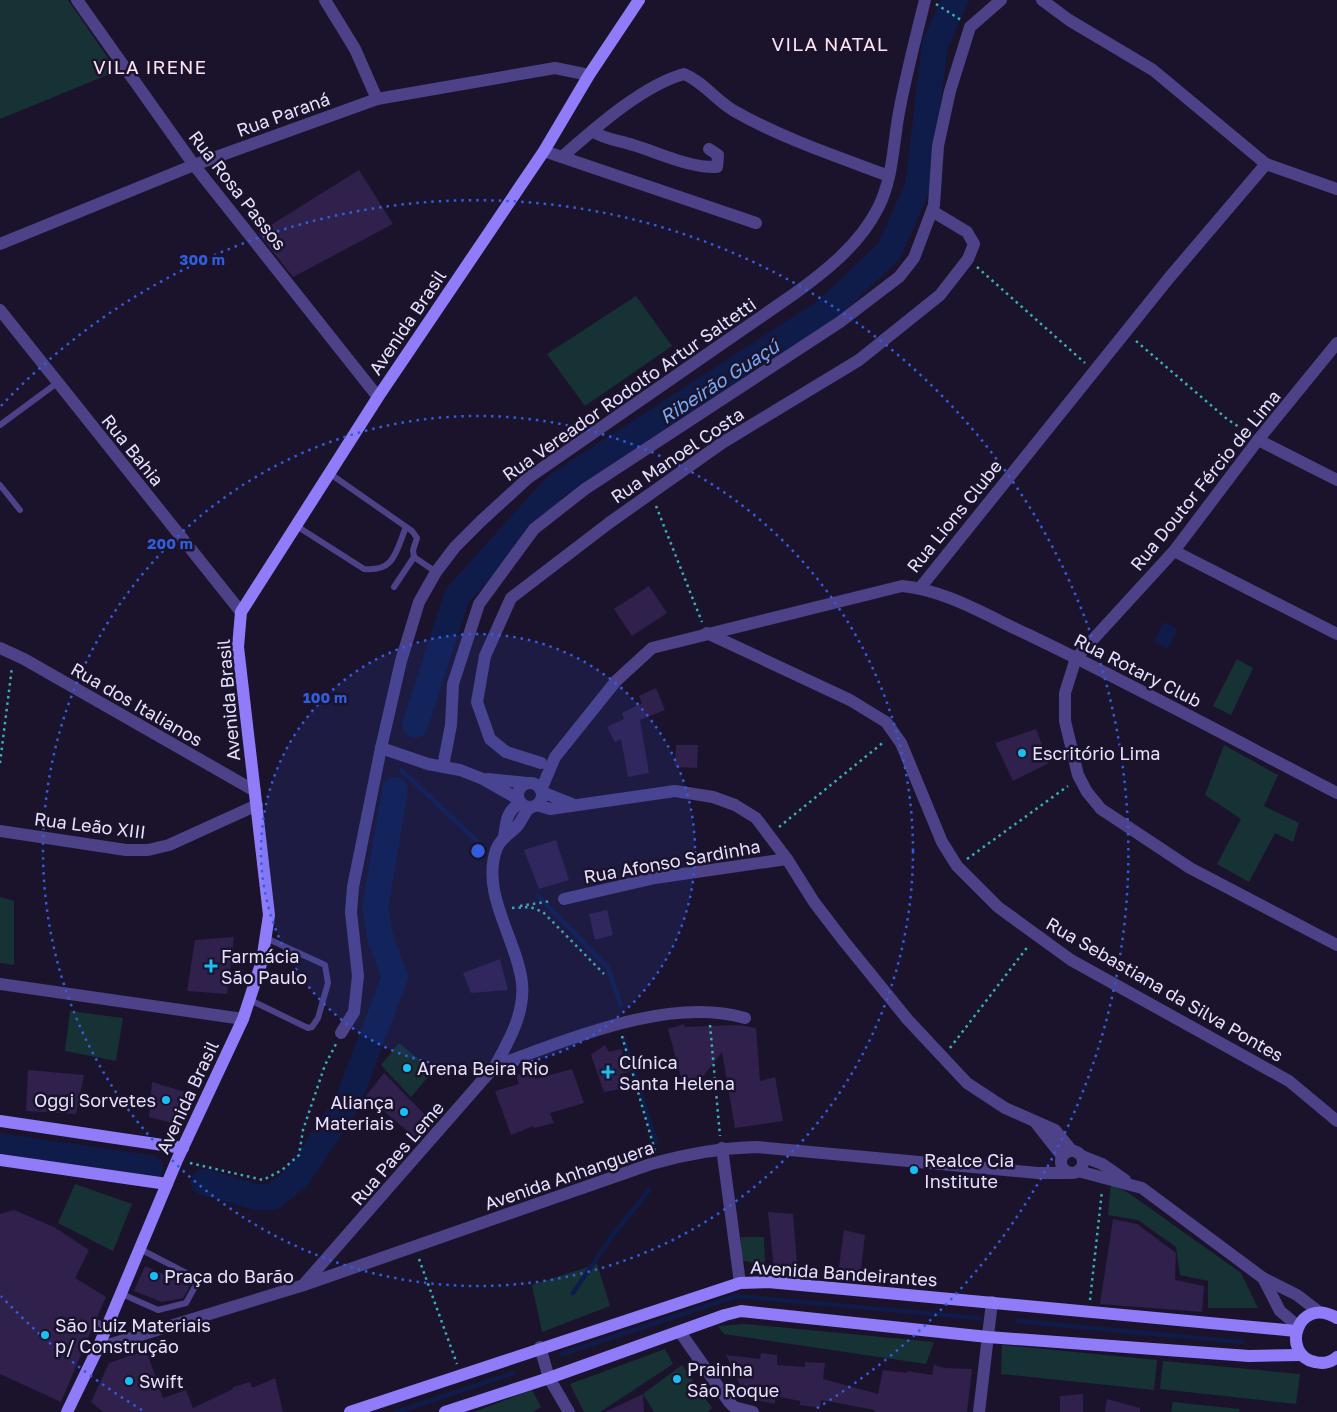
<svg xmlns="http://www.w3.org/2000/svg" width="1337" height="1412" viewBox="0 0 1337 1412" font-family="'Golos Text',sans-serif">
	<rect width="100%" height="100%" fill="#1b132c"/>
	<g fill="#163235">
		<polygon points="0,0 68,0 117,71 0,119"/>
		<polygon points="636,296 672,346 585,406 547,354"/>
		<polygon points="1237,659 1253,668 1231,715 1213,706"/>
		<polygon points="1224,745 1278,775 1264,806 1299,823 1293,842 1275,833 1249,882 1217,864 1241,819 1205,795"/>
		<polygon points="0,897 14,901 14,965 0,963"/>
		<polygon points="70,1011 123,1018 116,1061 65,1051"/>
		<polygon points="399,1043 433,1071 411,1097 381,1065"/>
		<polygon points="1111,1183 1130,1194 1241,1273 1258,1308 1208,1308 1208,1281 1180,1275 1176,1247 1138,1220 1108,1215"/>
		<polygon points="75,1184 132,1204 113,1251 58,1223"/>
		<polygon points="741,1237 764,1237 765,1266 741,1260"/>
		<polygon points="597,1264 610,1306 542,1332 532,1285"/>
		<polygon points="745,1324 934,1342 926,1364 724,1334 718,1326"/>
		<polygon points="1002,1345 1157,1360 1154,1390 1001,1374"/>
		<polygon points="665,1349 673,1364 600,1412 584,1412 570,1384"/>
		<polygon points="1163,1361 1300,1374 1296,1404 1160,1389"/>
		<polygon points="682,1365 712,1408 708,1412 654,1412 643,1394"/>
		<polygon points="532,1390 541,1407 533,1412 474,1412"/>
		<polygon points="1173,1402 1240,1409 1239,1412 1171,1412"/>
	</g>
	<polygon fill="#0f1c49" points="1164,622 1177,629 1168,649 1154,642"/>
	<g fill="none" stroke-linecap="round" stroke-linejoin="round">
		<g stroke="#0f1c49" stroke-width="4.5">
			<polyline points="401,770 480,844"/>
			<polyline points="538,896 608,968 621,1005"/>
			<polyline points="623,1038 656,1142"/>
			<polyline points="573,1293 610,1239 649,1190"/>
			<polyline points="1017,1321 1242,1342"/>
			<polyline points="562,1354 737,1296 979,1318"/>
			<polyline points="397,1412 513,1373"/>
		</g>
		<g stroke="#0f1c49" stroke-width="26">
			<polyline points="415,725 457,596 556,486 826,311 889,251 918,186 935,44 955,0"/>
			<polyline points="0,1146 150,1168"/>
			<polyline points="204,1182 256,1197 273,1197 298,1176 347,1103 395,977 381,940 375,908 395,790"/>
		</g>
	</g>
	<g fill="#2f204c">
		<polygon points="359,170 393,224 293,277 258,233"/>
		<polygon points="649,586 667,613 632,636 614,609"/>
		<polygon points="656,688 665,710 640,720 649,773 628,777 621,739 615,742 607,727 624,719 622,713 642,703 639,696"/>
		<polygon points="1036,729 1049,763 1013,781 995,743"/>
		<polygon points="676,745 698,745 697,768 675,767"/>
		<polygon points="556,840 569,880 539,889 524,850"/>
		<polygon points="607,910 613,935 595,940 589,914"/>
		<polygon points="234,937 227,994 187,991 195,940"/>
		<polygon points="500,959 508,990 471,993 463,973"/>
		<polygon points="684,1024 685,1027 739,1025 756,1028 760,1081 775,1077 783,1121 735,1128 722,1052 701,1079 682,1081 668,1029"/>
		<polygon points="605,1045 609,1052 621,1049 630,1072 619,1074 626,1088 604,1092 591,1055"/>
		<polygon points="572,1069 584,1103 550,1113 554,1123 534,1128 533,1126 511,1135 495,1091 519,1084 516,1075 532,1070 535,1079"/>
		<polygon points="28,1070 84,1075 76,1114 26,1111"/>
		<polygon points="384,1073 434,1124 419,1141 366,1096"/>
		<polygon points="152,1082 185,1092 172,1123 149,1117"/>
		<polygon points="14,1210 54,1227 89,1250 75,1278 106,1297 97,1317 91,1320 93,1326 61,1402 0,1374 0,1214"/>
		<polygon points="768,1212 793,1214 797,1264 774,1269"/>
		<polygon points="1113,1219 1137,1224 1176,1253 1175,1280 1204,1286 1202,1312 1100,1304"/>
		<polygon points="844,1230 865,1235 860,1277 838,1274"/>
		<polygon points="145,1266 190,1286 183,1298 162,1302 134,1291"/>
		<polygon points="146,1350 163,1398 186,1390 193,1408 233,1389 233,1387 250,1382 252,1388 275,1378 283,1412 103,1412 91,1402 109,1363"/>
		<polygon points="761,1353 777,1355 777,1365 805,1367 805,1362 825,1363 823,1379 878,1394 883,1370 907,1373 907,1371 932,1375 934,1365 945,1368 972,1369 967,1412 874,1412 875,1410 821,1400 820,1408 800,1405 800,1401 775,1396 775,1404 756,1400 757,1391 740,1385 726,1355 760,1359"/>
		<polygon points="643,1394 644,1412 605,1412"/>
		<polygon points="1083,1394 1083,1412 1060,1412 1060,1396"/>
		<polygon points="1107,1399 1140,1408 1140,1412 1105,1412"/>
	</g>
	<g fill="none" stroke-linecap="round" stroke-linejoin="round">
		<g stroke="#38afb8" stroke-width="2.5" stroke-dasharray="2.5 4" stroke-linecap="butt">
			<polyline points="936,4 961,20"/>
			<polyline points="977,267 1085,363"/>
			<polyline points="1136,341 1227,419 1248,433"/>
			<polyline points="656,506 702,622"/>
			<polyline points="0,763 12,667"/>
			<polyline points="779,827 885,741"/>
			<polyline points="967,859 1068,786"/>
			<polyline points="520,906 551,901"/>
			<polyline points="512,908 530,907 543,912 604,974"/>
			<polyline points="710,1025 720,1136"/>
			<polyline points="622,1036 655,1151"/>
			<polyline points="950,1048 1029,945"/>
			<polyline points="190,1163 263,1180 282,1170 299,1155 303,1130 325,1065 336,1044"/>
			<polyline points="419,1259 457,1364"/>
			<polyline points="1090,1300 1102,1191"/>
		</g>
		<g stroke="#4d4188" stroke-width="6">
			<polyline points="0,425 57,383"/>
			<polyline points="329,473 412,531 417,538 413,550 414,557 436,572"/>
			<polyline points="0,485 20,510"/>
			<path d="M 295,525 L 364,569 C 395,572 396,551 406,527"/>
			<polyline points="394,587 414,557"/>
			<polyline points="250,1000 308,1028 312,1027 318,1018 328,983 325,965 266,938"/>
			<polyline points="122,1294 158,1310 186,1303 196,1285 196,1278 140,1249"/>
			<polyline points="96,1322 107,1327"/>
		</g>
		<g stroke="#4d4188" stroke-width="12">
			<polyline points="77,0 194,165 378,397"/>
			<polyline points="325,0 355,49 377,99"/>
			<polyline points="1042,0 1069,20 1153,70 1266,164 1337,189"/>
			<path d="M 592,131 C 606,140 618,140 633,145 C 660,153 689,168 717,167 L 718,155 L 709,149"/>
			<polyline points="544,151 756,223"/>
			<path d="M 562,157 C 594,129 643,85 684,74 C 704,82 717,102 736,112 C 784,139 838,157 889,176"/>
			<polyline points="0,244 194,165 377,99 555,68 589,75"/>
			<polyline points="0,310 241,612"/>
			<polyline points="1337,343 1258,440 1174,551 1076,658 1065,693 1065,721 1078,775 1087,792 1101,809 1190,868 1337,945"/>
			<polyline points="1258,440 1337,480"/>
			<polyline points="1174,551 1337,634"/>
			<polyline points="920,588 1169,278 1266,164"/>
			<polyline points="707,633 850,700 886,722 901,743 942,842 957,866 998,907 1071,960 1289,1081 1337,1121"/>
			<polyline points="0,648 24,659 255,791"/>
			<polyline points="381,748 428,764 460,770 483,779 518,799"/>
			<polyline points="541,763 506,752 490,739 477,702 485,656 511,598 609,523 722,443 859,360 940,295 968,259 974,244 967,232 932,211"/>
			<polyline points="443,766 451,725 453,684 479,604 534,529 585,489 840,322 899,277 914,258 934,205 938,146 950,91 970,27 1001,0"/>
			<polyline points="488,779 527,783"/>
			<circle cx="530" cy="795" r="12"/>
			<path d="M 541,790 L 555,757 L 616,681 L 652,648 L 902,586 C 946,590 989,617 1029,635 C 1133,685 1235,740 1337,793"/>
			<polyline points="542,792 572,804"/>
			<polyline points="537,805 550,809 675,791 713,797 735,805 756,818 787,859 814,902 843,940 908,1020 967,1083 1005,1108 1055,1130 1072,1151"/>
			<polyline points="0,831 126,850 148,850 169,845 257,805"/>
			<path d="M 504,838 C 506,823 506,811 520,803"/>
			<polyline points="564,899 655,878 787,859"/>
			<polyline points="0,984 243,1019"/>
			<path d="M 341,1033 L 354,1012 L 358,976 L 351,912 L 353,887 L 381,748 L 401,661 L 419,602 L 436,572 L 455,547 L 481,521 L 528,478 L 794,294 C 826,271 860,244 878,208 C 894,177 893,140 900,107 C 907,71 916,36 925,0"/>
			<path d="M 495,1066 C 569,1040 667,996 745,1018"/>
			<polyline points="1036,1123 1062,1156"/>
			<polyline points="722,1148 740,1283"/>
			<circle cx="1072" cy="1162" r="11"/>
			<polyline points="1082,1156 1102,1164 1125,1180"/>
			<polyline points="1078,1171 1142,1188 1263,1278 1297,1295 1319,1312"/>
			<polyline points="1263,1278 1280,1311 1298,1326"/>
			<path d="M 305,1283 L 495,1066 C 509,1041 525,1013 522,983 C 517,939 481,895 496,850 C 500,838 512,833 519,824 C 522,819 525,813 529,808"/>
			<polyline points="680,1332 729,1402 734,1407 753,1412"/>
			<polyline points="540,1347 549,1378 569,1412"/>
			<path d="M 98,1348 L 304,1285 L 651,1164 C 686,1154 720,1148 757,1147 L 1038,1173 L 1068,1173"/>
			<polyline points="979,1412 992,1302"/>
		</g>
		<g stroke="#907cf8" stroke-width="12">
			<polyline points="0,1121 183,1148"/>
			<polyline points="0,1160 167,1184"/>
			<path d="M 1337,1318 C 1297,1294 1280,1355 1315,1362 C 1323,1364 1330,1363 1337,1357"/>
			<polyline points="67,1412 98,1348 177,1160 243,1019 262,961 269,915 238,647 241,612 378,397 544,151 589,75 639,0"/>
			<polyline points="350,1412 740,1283 768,1282 1296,1331"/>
			<polyline points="445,1412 549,1378 725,1315 741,1311 988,1337 1249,1356 1302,1355"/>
		</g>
	</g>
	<circle cx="478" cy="851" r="217" fill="#315ddc" fill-opacity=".12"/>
	<g fill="none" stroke="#315ddc" stroke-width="2.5" stroke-dasharray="2.5 5">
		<circle cx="478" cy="851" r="217"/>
		<circle cx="478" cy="851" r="435"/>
		<path d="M142 1410A652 652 0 0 1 1 1296M1 406A652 652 0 1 1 814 1410"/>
	</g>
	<g fill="#17bff2" stroke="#1b132c" stroke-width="2">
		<circle cx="1022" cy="753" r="5"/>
		<path d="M208.5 958.5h5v5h5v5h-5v5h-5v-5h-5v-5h5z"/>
		<circle cx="407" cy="1068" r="5"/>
		<path d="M605.5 1064.5h5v5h5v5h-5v5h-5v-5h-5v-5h5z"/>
		<circle cx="166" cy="1100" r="5"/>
		<circle cx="404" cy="1112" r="5"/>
		<circle cx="914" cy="1170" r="5"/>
		<circle cx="154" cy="1276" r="5"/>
		<circle cx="45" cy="1335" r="5"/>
		<circle cx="677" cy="1379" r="5"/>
		<circle cx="129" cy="1381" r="5"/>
	</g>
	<g text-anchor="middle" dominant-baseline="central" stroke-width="5" stroke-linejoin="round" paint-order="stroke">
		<g font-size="18" fill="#e7e0fd" stroke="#1b132c">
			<text transform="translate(283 114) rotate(-20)">Rua Paraná</text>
			<text transform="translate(238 190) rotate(52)">Rua Rosa Passos</text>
			<text transform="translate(407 322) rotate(-56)">Avenida Brasil</text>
			<text transform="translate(629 389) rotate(-35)">Rua Vereador Rodolfo Artur Saltetti</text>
			<text transform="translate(133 450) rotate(51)">Rua Bahia</text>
			<text transform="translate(677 455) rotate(-34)">Rua Manoel Costa</text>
			<text transform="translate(1205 480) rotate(-51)">Rua Doutor Fércio de Lima</text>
			<text transform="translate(954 516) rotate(-51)">Rua Lions Clube</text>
			<text transform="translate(1138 670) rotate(27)">Rua Rotary Club</text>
			<text transform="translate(228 700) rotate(-95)">Avenida Brasil</text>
			<text transform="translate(137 704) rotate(30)">Rua dos Italianos</text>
			<text transform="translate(90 825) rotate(7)">Rua Leão XIII</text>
			<text transform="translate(672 861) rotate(-10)">Rua Afonso Sardinha</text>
			<text transform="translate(1165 989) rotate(30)">Rua Sebastiana da Silva Pontes</text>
			<text transform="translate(187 1097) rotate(-65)">Avenida Brasil</text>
			<text transform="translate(397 1153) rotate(-49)">Rua Paes Leme</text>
			<text transform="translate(569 1175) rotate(-19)">Avenida Anhanguera</text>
			<text transform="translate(844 1273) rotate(4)">Avenida Bandeirantes</text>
		</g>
		<g font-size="18" fill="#e7e0fd" stroke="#1b132c" text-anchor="start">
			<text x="1032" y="753">Escritório Lima</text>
			<text x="221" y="956">Farmácia<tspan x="221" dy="21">São Paulo</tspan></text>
			<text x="619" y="1062">Clínica<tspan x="619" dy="21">Santa Helena</tspan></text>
			<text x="417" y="1068">Arena Beira Rio</text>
			<text x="156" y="1100" text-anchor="end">Oggi Sorvetes</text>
			<text x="394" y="1102" text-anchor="end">Aliança<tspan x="394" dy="21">Materiais</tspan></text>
			<text x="924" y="1160">Realce Cia<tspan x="924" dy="21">Institute</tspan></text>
			<text x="164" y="1276">Praça do Barão</text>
			<text x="55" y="1325">São Luiz Materiais<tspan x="55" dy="21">p/ Construção</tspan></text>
			<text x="687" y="1369">Prainha<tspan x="687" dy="21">São Roque</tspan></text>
			<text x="139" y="1381">Swift</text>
		</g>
		<g font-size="19" letter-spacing="1" fill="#fde2f0" stroke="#1b132c">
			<text x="830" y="43">VILA NATAL</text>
			<text x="150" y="66">VILA IRENE</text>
		</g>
		<g font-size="19" font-style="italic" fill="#74a9f7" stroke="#1b132c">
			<text transform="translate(719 381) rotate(-33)">Ribeirão Guaçú</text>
		</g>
	</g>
	<circle cx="478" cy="851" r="8" fill="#315ddc" stroke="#1b132c" stroke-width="2.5"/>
	<g font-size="15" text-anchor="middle" font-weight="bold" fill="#315ddc" stroke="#1b132c" stroke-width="5" stroke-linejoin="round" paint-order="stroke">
		<text x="202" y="265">300 m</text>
		<text x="170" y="549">200 m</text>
		<text x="325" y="703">100 m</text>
	</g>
</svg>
